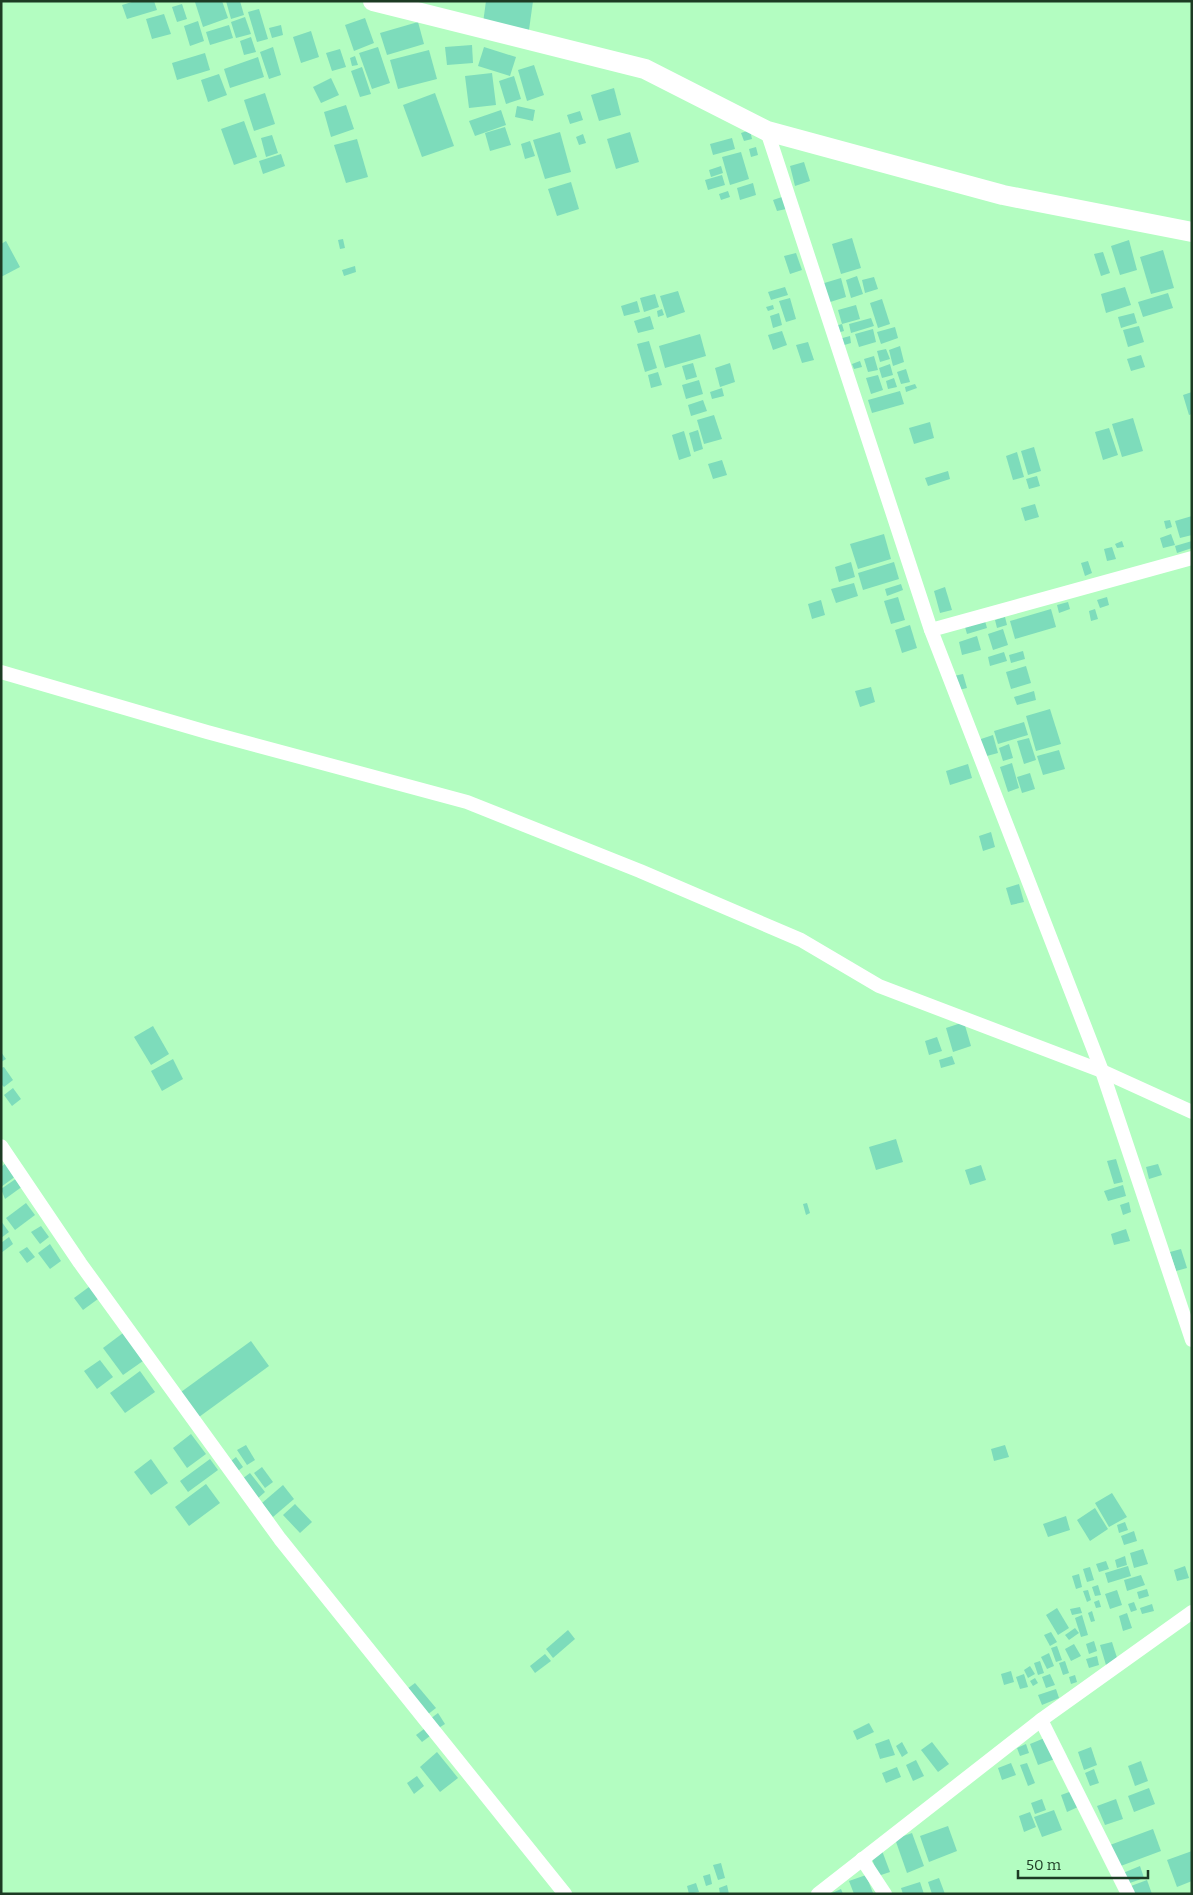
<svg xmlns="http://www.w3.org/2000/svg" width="1193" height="1895" viewBox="0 0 1193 1895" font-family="Bitter,serif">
	<rect width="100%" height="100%" fill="#b3fdc1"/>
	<g fill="#7ddcbb">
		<polygon points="135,1 154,1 157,10 127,19 122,5"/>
		<polygon points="222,1 228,18 203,27 195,2"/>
		<polygon points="226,1 240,1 244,15 231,19"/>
		<polygon points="486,1 533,1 529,30 483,23"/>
		<polygon points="182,4 187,19 177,22 172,7"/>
		<polygon points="259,9 268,39 257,42 248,12"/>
		<polygon points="164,14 171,34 152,39 146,19"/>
		<polygon points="245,17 251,34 236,38 231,22"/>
		<polygon points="365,18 374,43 354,51 345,25"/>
		<polygon points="198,21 204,41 190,46 184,26"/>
		<polygon points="418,22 424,44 387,55 380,33"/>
		<polygon points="229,25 233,38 210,45 206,32"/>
		<polygon points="281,25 283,35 272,38 269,28"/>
		<polygon points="311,31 319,57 301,63 293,37"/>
		<polygon points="251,37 256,52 244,55 240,41"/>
		<polygon points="472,45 473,63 447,65 445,47"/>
		<polygon points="273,47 281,75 269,79 260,52"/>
		<polygon points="378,47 390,83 372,89 359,53"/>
		<polygon points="484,47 516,57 510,76 478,66"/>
		<polygon points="340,49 346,67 332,71 326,53"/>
		<polygon points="429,50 437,79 398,89 390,60"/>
		<polygon points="205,53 210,70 177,80 172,63"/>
		<polygon points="355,56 358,65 352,66 350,58"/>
		<polygon points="258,57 264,77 230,88 224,69"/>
		<polygon points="534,65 544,95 527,101 518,70"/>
		<polygon points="362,67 371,94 360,97 351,71"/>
		<polygon points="492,73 496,105 469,108 465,76"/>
		<polygon points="219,74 227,95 208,102 201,80"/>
		<polygon points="514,76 521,99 506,104 499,81"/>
		<polygon points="331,78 339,95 321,103 313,87"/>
		<polygon points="614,88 621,115 599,121 591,95"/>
		<polygon points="265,93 275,124 254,131 244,100"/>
		<polygon points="435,93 454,146 422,157 403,105"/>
		<polygon points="346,105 354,129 331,137 324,112"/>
		<polygon points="517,106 535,110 533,121 515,117"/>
		<polygon points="501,110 506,125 475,136 469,121"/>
		<polygon points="580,111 583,120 570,124 567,115"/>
		<polygon points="244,121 257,157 234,165 221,129"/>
		<polygon points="505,127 511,145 490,151 485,133"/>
		<polygon points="750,130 752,139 744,141 741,133"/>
		<polygon points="560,132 571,172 545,179 533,140"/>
		<polygon points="630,132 639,162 616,169 607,139"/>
		<polygon points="583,134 586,143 579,145 576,137"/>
		<polygon points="272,135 278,153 266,157 261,138"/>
		<polygon points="732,138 735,149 713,155 710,144"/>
		<polygon points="357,139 368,177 346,183 334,145"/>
		<polygon points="530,141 535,156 525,159 521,144"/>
		<polygon points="756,147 758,155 751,157 749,149"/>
		<polygon points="741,152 749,179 730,185 722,157"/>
		<polygon points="281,154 285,166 263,174 259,161"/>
		<polygon points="804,162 810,181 795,186 790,166"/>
		<polygon points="721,166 723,173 711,177 709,170"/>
		<polygon points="722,175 725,185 708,190 705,180"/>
		<polygon points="571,182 579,209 557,216 548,189"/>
		<polygon points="753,183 756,195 740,200 737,188"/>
		<polygon points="728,191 730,197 721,200 719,194"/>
		<polygon points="782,197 786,209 777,211 773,200"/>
		<polygon points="852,238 861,268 841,274 832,244"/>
		<polygon points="343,239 345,248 340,249 338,240"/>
		<polygon points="1129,240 1137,270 1120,275 1111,246"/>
		<polygon points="6,241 20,267 1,277 1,244"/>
		<polygon points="1163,250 1174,288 1151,294 1140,257"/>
		<polygon points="1103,252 1110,273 1101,276 1094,254"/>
		<polygon points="796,253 802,270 790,274 784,256"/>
		<polygon points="355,266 356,272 344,276 342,270"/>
		<polygon points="857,276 863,294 851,298 846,280"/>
		<polygon points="874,277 878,289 865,293 862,280"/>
		<polygon points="841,278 846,297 827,303 821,284"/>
		<polygon points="785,287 788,295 771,300 768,292"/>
		<polygon points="1125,287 1131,305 1106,313 1101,294"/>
		<polygon points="678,291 685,312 667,318 660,296"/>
		<polygon points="1168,293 1173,308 1143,317 1138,302"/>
		<polygon points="655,294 659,307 644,312 640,298"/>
		<polygon points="790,298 796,319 786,322 779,301"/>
		<polygon points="882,299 890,324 878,328 870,303"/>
		<polygon points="637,301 640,312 624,316 621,306"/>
		<polygon points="773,305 774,309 768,311 766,307"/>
		<polygon points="856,305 860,319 842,324 838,310"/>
		<polygon points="662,309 664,315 658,317 657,311"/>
		<polygon points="779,313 782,325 773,328 770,316"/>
		<polygon points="1134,313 1137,323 1121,328 1118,317"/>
		<polygon points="650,316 654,329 638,333 634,321"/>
		<polygon points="871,318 874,326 851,333 849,324"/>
		<polygon points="842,324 844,331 837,333 835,326"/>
		<polygon points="1139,326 1144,342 1128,347 1123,330"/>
		<polygon points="895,327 898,338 881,344 877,332"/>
		<polygon points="873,329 876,342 859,347 855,334"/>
		<polygon points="782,331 787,345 773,350 768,335"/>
		<polygon points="700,334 706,356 665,368 659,346"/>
		<polygon points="850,336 851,343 841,346 839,339"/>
		<polygon points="649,341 657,368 645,372 637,344"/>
		<polygon points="808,342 814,360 802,363 796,345"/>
		<polygon points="900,346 904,362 893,366 889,350"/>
		<polygon points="886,349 890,359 880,362 877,351"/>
		<polygon points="1141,355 1145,367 1131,371 1127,359"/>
		<polygon points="874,356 878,370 868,372 864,359"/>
		<polygon points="860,361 862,367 854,369 852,364"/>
		<polygon points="693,363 697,377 686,380 682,366"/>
		<polygon points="730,363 735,382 720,387 715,368"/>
		<polygon points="890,364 893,375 882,378 879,368"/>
		<polygon points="906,369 910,382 901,384 897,372"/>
		<polygon points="658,372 662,385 651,388 648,375"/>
		<polygon points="878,375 883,390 871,394 866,378"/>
		<polygon points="894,378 897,387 888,389 886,381"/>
		<polygon points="699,380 703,394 686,399 682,385"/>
		<polygon points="915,384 917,388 906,392 905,387"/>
		<polygon points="722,388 724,396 712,399 710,392"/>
		<polygon points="900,391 904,404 872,413 868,400"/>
		<polygon points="1192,392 1192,414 1189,415 1183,395"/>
		<polygon points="703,400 707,411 691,416 688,405"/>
		<polygon points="714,415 722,439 704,444 697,420"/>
		<polygon points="1133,418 1143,451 1122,457 1112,424"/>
		<polygon points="930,422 934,438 914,444 909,428"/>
		<polygon points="1109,428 1118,455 1103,460 1095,432"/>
		<polygon points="698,430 703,449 694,452 689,433"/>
		<polygon points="684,431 691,456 679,460 672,435"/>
		<polygon points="1034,447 1041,471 1028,475 1021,451"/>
		<polygon points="1017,452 1024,477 1013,480 1006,456"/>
		<polygon points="722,460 727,475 713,479 708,464"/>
		<polygon points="948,471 950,479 928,486 925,478"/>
		<polygon points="1037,476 1040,486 1029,489 1026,479"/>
		<polygon points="1035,504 1039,517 1025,521 1021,508"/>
		<polygon points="1192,516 1192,535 1180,538 1175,521"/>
		<polygon points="1170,520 1172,527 1166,529 1164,521"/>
		<polygon points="884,534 891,559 858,569 850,544"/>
		<polygon points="1171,534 1175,545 1163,548 1160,538"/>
		<polygon points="1122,541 1124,547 1117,548 1115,544"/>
		<polygon points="1192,541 1192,548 1177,553 1175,546"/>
		<polygon points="1112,547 1116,559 1107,561 1104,549"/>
		<polygon points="1088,561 1092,573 1085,576 1081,563"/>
		<polygon points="851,562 855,577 839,582 835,567"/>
		<polygon points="894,562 899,579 863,590 858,573"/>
		<polygon points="854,583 858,596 836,603 831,589"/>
		<polygon points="901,584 903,590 887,596 885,589"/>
		<polygon points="945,587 952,610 940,613 934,591"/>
		<polygon points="898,597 905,620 891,624 884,601"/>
		<polygon points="1107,597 1109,605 1100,608 1097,600"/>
		<polygon points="821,600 825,615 812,619 808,604"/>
		<polygon points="1068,602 1070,609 1059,613 1057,605"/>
		<polygon points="1051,609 1056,627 1015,639 1010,621"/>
		<polygon points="1095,609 1098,619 1091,621 1089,611"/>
		<polygon points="1005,617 1007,625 997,628 995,620"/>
		<polygon points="985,621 987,628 967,634 965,627"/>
		<polygon points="910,625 917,648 902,653 895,630"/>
		<polygon points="1003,629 1008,645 993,650 988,634"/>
		<polygon points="977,636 981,650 962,655 959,642"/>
		<polygon points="1023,651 1025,659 1011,663 1009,655"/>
		<polygon points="1004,652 1007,661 990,666 988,657"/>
		<polygon points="1026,666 1031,683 1011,689 1006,672"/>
		<polygon points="963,674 967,688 959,690 954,676"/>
		<polygon points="871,687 875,702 860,707 855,691"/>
		<polygon points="1034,691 1036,700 1017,705 1014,697"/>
		<polygon points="1050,709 1061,744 1036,751 1026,716"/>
		<polygon points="1024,722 1028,735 998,744 994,731"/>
		<polygon points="993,735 998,753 983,757 978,740"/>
		<polygon points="1029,738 1036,760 1024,764 1017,741"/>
		<polygon points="1009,744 1013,758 1003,761 999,748"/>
		<polygon points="1059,750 1065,769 1043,775 1037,756"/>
		<polygon points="1012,763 1019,788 1008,792 1000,767"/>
		<polygon points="968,764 972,778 950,785 946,771"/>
		<polygon points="1030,773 1035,789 1022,793 1017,777"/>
		<polygon points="991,832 995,847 983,851 979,836"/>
		<polygon points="1019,884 1024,902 1011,905 1006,888"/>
		<polygon points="964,1022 971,1046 953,1052 946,1028"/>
		<polygon points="153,1026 169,1054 151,1065 134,1037"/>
		<polygon points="937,1037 942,1051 929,1055 925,1041"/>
		<polygon points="1,1052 6,1059 1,1062"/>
		<polygon points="952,1056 955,1064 941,1068 939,1060"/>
		<polygon points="173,1059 183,1079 162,1091 151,1071"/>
		<polygon points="4,1067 13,1080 4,1087 1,1084 1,1068"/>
		<polygon points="13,1088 21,1099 12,1106 4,1095"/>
		<polygon points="896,1139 903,1162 876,1170 869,1147"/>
		<polygon points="1116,1159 1123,1182 1114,1184 1107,1161"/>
		<polygon points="6,1163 16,1176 1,1187 1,1167"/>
		<polygon points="1158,1164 1162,1175 1149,1179 1146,1167"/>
		<polygon points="981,1165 986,1180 970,1185 965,1170"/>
		<polygon points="17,1178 23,1186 5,1199 1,1189"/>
		<polygon points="1123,1185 1126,1196 1108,1201 1104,1191"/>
		<polygon points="1129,1202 1131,1212 1123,1215 1120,1205"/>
		<polygon points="26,1203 35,1215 15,1230 6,1218"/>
		<polygon points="807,1203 810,1213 806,1215 803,1204"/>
		<polygon points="1,1221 9,1232 1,1238"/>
		<polygon points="41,1226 49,1237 40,1244 31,1232"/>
		<polygon points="1126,1229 1130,1241 1114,1245 1111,1234"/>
		<polygon points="9,1237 13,1244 1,1253 1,1243"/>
		<polygon points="50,1244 61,1261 50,1269 38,1253"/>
		<polygon points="27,1247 35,1257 27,1263 19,1252"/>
		<polygon points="1181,1249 1187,1268 1176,1271 1170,1252"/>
		<polygon points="93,1284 102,1296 83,1310 74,1298"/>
		<polygon points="123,1333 143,1361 123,1375 103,1348"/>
		<polygon points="251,1341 269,1366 199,1417 181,1392"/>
		<polygon points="100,1360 113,1377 97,1389 84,1371"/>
		<polygon points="140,1371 155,1392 125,1413 110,1393"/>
		<polygon points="191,1434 206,1454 187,1468 173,1448"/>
		<polygon points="246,1445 255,1460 247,1465 237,1450"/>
		<polygon points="1005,1445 1009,1457 994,1461 991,1449"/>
		<polygon points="236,1457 243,1467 238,1471 231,1461"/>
		<polygon points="151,1459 168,1483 151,1495 134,1472"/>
		<polygon points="210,1459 218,1470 188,1492 180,1481"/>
		<polygon points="262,1467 273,1482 265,1488 254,1473"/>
		<polygon points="250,1473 265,1492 257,1499 242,1479"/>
		<polygon points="206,1484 220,1503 189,1526 175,1507"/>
		<polygon points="283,1485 294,1499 273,1517 262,1503"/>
		<polygon points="1112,1493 1127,1517 1109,1527 1095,1503"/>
		<polygon points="295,1504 312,1522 300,1533 283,1515"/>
		<polygon points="1095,1508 1108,1529 1090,1541 1077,1520"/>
		<polygon points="1066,1516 1070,1530 1048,1537 1043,1524"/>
		<polygon points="1125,1522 1128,1530 1119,1533 1117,1525"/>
		<polygon points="1134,1531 1137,1541 1124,1545 1121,1536"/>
		<polygon points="1143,1549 1148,1564 1134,1568 1130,1553"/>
		<polygon points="1125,1556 1127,1565 1117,1568 1115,1560"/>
		<polygon points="1106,1561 1109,1569 1099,1572 1096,1564"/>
		<polygon points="1128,1566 1131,1576 1108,1583 1105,1573"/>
		<polygon points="1185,1566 1189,1578 1177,1581 1174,1570"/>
		<polygon points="1090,1567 1094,1580 1087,1582 1083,1569"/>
		<polygon points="1079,1574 1082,1587 1076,1589 1072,1576"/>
		<polygon points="1141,1575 1145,1585 1127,1591 1124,1580"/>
		<polygon points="1098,1585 1101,1595 1095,1596 1092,1587"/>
		<polygon points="1147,1589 1149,1596 1139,1599 1137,1592"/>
		<polygon points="1088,1590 1091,1600 1087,1602 1083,1591"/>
		<polygon points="1117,1590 1122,1605 1110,1609 1105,1594"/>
		<polygon points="1099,1600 1101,1607 1096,1608 1094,1602"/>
		<polygon points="1134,1602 1137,1610 1131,1612 1128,1604"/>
		<polygon points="1152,1604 1154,1611 1142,1614 1140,1608"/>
		<polygon points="1080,1607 1082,1613 1072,1615 1070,1609"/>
		<polygon points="1057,1608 1069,1628 1058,1635 1046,1615"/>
		<polygon points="1092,1611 1095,1621 1091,1622 1088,1613"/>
		<polygon points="1127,1613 1132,1628 1123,1631 1119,1616"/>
		<polygon points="1082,1615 1088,1635 1081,1637 1075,1618"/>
		<polygon points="1075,1628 1079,1633 1069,1640 1065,1635"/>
		<polygon points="568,1630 575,1639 553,1658 546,1649"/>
		<polygon points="1051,1632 1057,1642 1050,1646 1044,1635"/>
		<polygon points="1094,1641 1097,1651 1089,1654 1086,1644"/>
		<polygon points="1112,1642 1118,1661 1106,1665 1100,1645"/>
		<polygon points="1074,1644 1081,1656 1071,1661 1065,1649"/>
		<polygon points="1057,1646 1062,1660 1056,1662 1051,1648"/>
		<polygon points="1049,1653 1054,1666 1047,1669 1041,1657"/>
		<polygon points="545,1654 551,1661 535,1673 530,1666"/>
		<polygon points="1097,1656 1099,1665 1089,1668 1086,1659"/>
		<polygon points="1040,1661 1044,1673 1038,1675 1034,1663"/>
		<polygon points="1065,1661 1069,1673 1063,1675 1059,1663"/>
		<polygon points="1030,1666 1035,1674 1028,1678 1024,1670"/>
		<polygon points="1011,1671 1014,1682 1004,1685 1001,1674"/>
		<polygon points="1024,1674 1028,1687 1020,1689 1016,1677"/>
		<polygon points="1050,1674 1055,1685 1046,1688 1042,1677"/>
		<polygon points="1075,1675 1077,1682 1071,1684 1069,1677"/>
		<polygon points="1035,1678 1038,1683 1033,1686 1030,1681"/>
		<polygon points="415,1683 436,1708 427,1715 407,1689"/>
		<polygon points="1056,1689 1059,1698 1042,1705 1038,1695"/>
		<polygon points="438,1713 445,1724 437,1729 430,1719"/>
		<polygon points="869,1723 874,1732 857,1740 853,1731"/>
		<polygon points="424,1729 430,1736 422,1742 416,1735"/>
		<polygon points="1047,1737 1055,1759 1038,1765 1030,1744"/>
		<polygon points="889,1739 895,1755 880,1759 875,1744"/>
		<polygon points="902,1742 908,1753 902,1757 896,1746"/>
		<polygon points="932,1742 949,1764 938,1772 921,1750"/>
		<polygon points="1026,1744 1029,1753 1020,1756 1017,1748"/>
		<polygon points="1091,1747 1097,1765 1084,1770 1078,1752"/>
		<polygon points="437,1752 458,1778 440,1792 420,1767"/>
		<polygon points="916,1760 924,1776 913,1781 906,1765"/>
		<polygon points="1141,1761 1148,1781 1135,1786 1128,1766"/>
		<polygon points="1011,1763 1016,1775 1002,1780 998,1768"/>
		<polygon points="1027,1763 1035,1783 1028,1786 1020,1765"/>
		<polygon points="897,1767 901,1777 886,1783 882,1773"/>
		<polygon points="1094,1769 1099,1783 1090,1786 1085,1773"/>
		<polygon points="417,1776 424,1786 414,1794 407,1783"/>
		<polygon points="1149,1788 1155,1804 1134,1812 1128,1796"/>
		<polygon points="1072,1791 1078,1807 1067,1812 1061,1795"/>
		<polygon points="1042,1799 1046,1810 1035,1814 1031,1803"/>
		<polygon points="1116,1799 1123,1819 1105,1825 1097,1806"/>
		<polygon points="1054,1810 1062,1830 1042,1837 1034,1817"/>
		<polygon points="1030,1812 1036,1827 1024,1832 1019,1816"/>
		<polygon points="948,1826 957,1851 929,1862 920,1836"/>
		<polygon points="1153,1829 1161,1851 1118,1867 1110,1845"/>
		<polygon points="912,1833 924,1866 907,1873 895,1839"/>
		<polygon points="881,1848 890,1872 878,1876 870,1853"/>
		<polygon points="1192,1851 1192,1881 1177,1887 1167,1860"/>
		<polygon points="721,1863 725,1878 718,1880 713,1865"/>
		<polygon points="1140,1866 1144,1878 1127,1884 1123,1873"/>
		<polygon points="710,1874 712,1884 706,1886 703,1876"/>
		<polygon points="866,1875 873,1893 854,1894 849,1881"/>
		<polygon points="939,1878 945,1894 932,1894 928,1882"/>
		<polygon points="1147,1880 1152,1894 1134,1894 1131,1886"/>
		<polygon points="920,1882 924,1894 903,1894 901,1888"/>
		<polygon points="696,1883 699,1892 689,1894 687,1886"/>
		<polygon points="727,1885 729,1894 720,1894 719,1888"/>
		<polygon points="841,1889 843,1894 830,1894"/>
	</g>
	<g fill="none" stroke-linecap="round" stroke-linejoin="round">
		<g stroke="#fff" stroke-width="14">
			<polyline points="767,131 931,630 1102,1071 1192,1340"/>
			<polyline points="931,630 1192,558"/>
			<polyline points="1,672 207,732 467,802 640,871 801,940 879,986 1102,1071 1192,1112"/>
			<polyline points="1,1146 80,1263 280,1539 565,1894"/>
			<polyline points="1041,1720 1128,1894"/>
			<polyline points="862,1859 885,1894"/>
			<polyline points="818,1894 1041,1720 1192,1612"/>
		</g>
		<polyline stroke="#fff" stroke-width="20" points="373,1 645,69 767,131 1003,195 1192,232"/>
	</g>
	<rect width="1193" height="1895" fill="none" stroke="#1d3b24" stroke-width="5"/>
	<path d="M1018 1870v8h130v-8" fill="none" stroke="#1d3b24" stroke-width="2.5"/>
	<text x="1026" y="1870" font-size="15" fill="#1d3b24" stroke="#b3fdc1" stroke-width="4" paint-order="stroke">50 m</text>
</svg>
